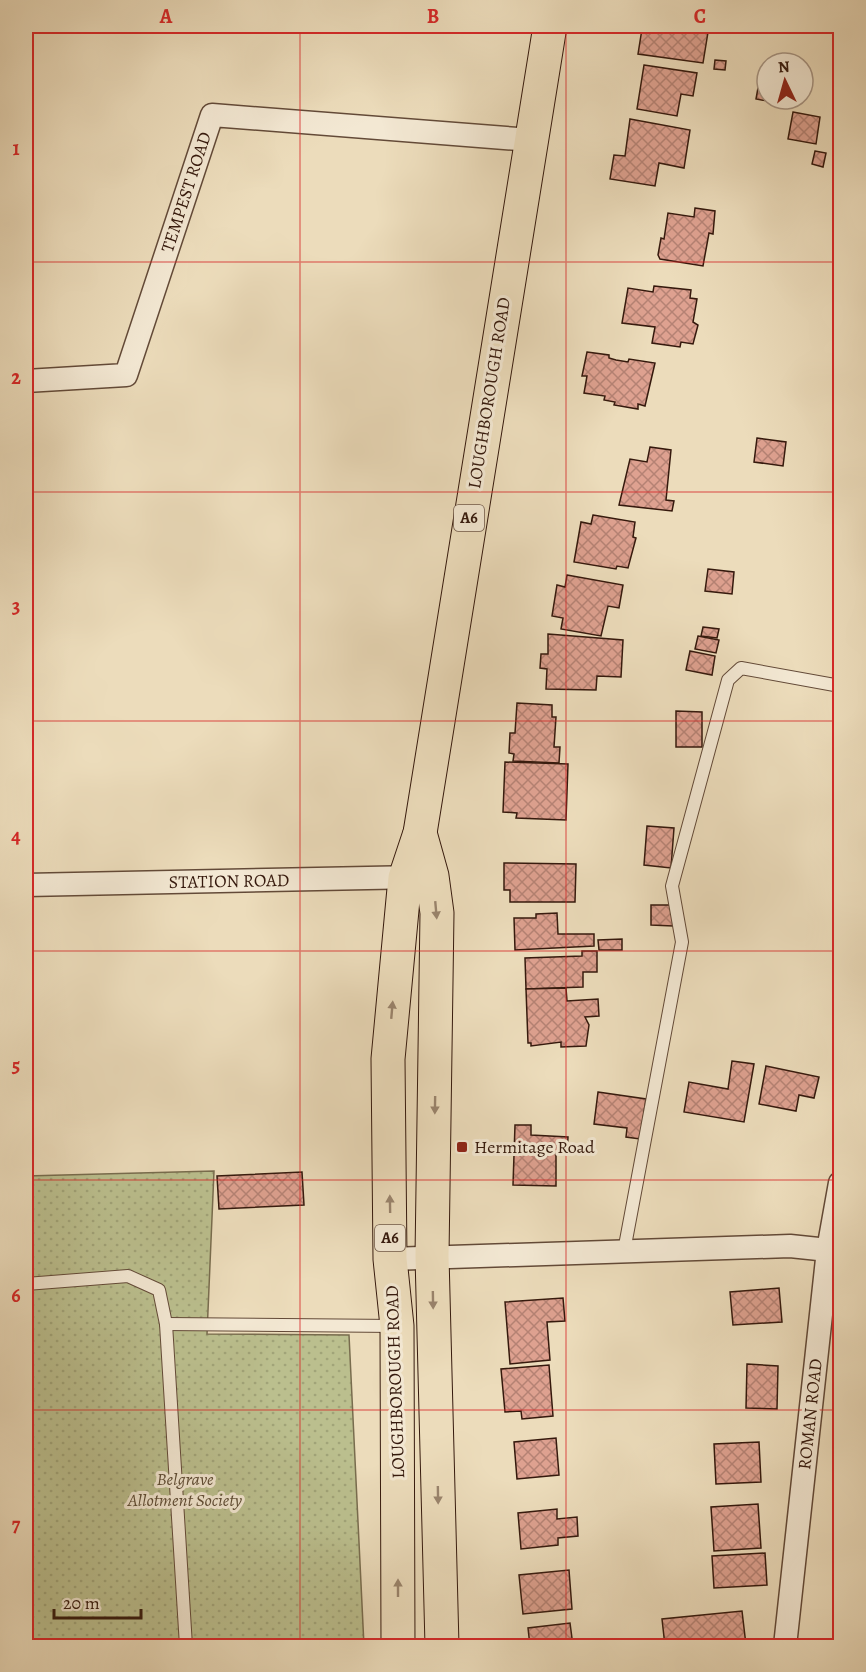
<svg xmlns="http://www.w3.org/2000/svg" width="866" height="1672" viewBox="0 0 866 1672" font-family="Alegreya,serif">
	<defs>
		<pattern id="garden-dots" width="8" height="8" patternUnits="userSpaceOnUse" patternTransform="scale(1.5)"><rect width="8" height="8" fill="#bbbf8e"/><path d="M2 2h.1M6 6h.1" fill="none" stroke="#a1a479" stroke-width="1.8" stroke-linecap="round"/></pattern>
		<pattern id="building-cross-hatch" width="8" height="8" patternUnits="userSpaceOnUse" patternTransform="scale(1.5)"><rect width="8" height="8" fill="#dea190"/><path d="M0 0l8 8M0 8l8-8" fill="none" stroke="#b58274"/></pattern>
	</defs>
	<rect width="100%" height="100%" fill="#ecdcbb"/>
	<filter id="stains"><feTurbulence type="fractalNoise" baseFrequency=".00333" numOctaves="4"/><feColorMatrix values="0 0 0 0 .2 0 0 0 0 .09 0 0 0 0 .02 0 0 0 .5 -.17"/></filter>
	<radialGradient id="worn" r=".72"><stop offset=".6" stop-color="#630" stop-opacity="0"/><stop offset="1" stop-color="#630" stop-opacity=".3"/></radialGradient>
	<polygon fill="url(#garden-dots)" stroke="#786c4e" stroke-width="1.5" points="214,1171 207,1334 349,1335 364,1646 26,1646 26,1176"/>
	<g fill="url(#building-cross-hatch)" stroke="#35190d" stroke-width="1.5">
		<polygon points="649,26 709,26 703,63 638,54 642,29 649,29"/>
		<polygon points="715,60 726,61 725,70 714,69"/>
		<polygon points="644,65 697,73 693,96 681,94 677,116 637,109"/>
		<polygon points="761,71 767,72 767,99 797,99 796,106 756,99"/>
		<polygon points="793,112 820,117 816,144 788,139"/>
		<polygon points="630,119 690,130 684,168 659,163 655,186 610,179 614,155 625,156"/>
		<polygon points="815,151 826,153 823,167 812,164"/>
		<polygon points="695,208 715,211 713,234 709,233 703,266 660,259 658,255 661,238 664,239 668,213 694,217"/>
		<polygon points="654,286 691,290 690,298 697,299 693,322 698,325 693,344 681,342 680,347 652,343 655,327 622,323 628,288 653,292"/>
		<polygon points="587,352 609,355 609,358 616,360 628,362 629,359 655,363 645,406 638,404 638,409 614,405 615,402 604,400 605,396 584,393 587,376 582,376"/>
		<polygon points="757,438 786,442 783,466 754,462"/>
		<polygon points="650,447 671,450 666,500 674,501 672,511 619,505 630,459 647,462"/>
		<polygon points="593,515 635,522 633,537 636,538 628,568 617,566 616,569 574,562 581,522 591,524"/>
		<polygon points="708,569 734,572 732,594 705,591"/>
		<polygon points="567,575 623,585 619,608 608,606 601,636 561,629 563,618 552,616 557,585 565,587"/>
		<polygon points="703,627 719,629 717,638 701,636"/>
		<polygon points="548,634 623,640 621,677 597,676 596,690 546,689 547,669 540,668 541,654 548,654"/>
		<polygon points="698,636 719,640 716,653 695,649"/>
		<polygon points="690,651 715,656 712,675 686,670"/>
		<polygon points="517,703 552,705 552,717 556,717 554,747 560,747 559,763 513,761 514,754 509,753 510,733 515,733"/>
		<polygon points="676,711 702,712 702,747 676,747"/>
		<polygon points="505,762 568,764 566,820 516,818 517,813 503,812"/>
		<polygon points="647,826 674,828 671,868 644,865"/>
		<polygon points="504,863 576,864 575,902 510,902 510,890 504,890"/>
		<polygon points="651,905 673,905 673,926 651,925"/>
		<polygon points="557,913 558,934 594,934 594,946 515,950 514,918 536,918 536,914"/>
		<polygon points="622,939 622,950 599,950 598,940"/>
		<polygon points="582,951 597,951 597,972 583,972 583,987 526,989 525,958 582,956"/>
		<polygon points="566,988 567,1001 598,999 599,1016 585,1017 589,1025 586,1046 561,1047 561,1042 531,1046 531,1043 528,1043 526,989"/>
		<polygon points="732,1061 754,1064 744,1122 684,1112 689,1082 728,1089"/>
		<polygon points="766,1066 819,1077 814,1098 799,1095 796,1111 759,1104"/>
		<polygon points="598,1092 646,1099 640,1139 626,1137 627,1128 594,1124"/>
		<polygon points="515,1125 531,1125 531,1135 568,1137 567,1154 556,1153 556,1186 513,1185"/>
		<polygon points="302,1172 304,1205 219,1209 217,1176"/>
		<polygon points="779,1288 782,1322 733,1325 730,1292"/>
		<polygon points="563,1298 565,1321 547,1322 550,1360 510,1364 505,1302"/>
		<polygon points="747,1364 778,1366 777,1409 746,1408"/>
		<polygon points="549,1365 553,1416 522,1419 521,1411 505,1412 501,1369"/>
		<polygon points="556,1438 559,1475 517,1479 514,1442"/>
		<polygon points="759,1442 761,1482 716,1484 714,1444"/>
		<polygon points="758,1504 761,1548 714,1551 711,1507"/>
		<polygon points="557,1509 557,1519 577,1517 578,1536 558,1538 558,1545 521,1549 518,1513"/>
		<polygon points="765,1553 767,1585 714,1588 712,1556"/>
		<polygon points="569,1570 572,1609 523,1614 519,1575"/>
		<polygon points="742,1611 746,1645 665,1646 662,1619"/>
		<polygon points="570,1623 573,1646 530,1646 528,1628"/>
	</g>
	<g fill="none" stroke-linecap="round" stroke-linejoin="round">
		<defs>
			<g id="service">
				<polyline points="624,1251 682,942 672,886 728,680 741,668 840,686"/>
				<polyline points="26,1284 128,1276 159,1290 166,1324 186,1646"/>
				<polyline points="166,1324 396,1326"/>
			</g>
			<g id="minor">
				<polyline points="26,381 126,375 212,115 531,140"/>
				<polyline points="26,885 418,877"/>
				<polyline points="390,1259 790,1246 828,1250"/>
				<polyline points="785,1646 828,1250 840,1183"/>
			</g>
			<g id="trunk">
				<polyline points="420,833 432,876 437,913 432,1256 442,1646"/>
				<polyline points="398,1646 397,1326 390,1259 388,1059 405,878 420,833 550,26"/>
			</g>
		</defs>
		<use href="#service" stroke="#634a38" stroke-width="14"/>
		<use href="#minor" stroke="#634a38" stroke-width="25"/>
		<use href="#trunk" stroke="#35190d" stroke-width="35"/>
		<use href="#service" stroke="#f3e8d3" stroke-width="12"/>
		<use href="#minor" stroke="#f3e8d3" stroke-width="22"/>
		<use href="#trunk" stroke="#ecdcbb" stroke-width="33"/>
	</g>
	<defs><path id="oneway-solid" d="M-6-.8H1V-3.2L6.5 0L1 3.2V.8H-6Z" transform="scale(1.5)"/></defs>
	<g fill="#9a846d">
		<use href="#oneway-solid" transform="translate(436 910) rotate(85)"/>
		<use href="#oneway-solid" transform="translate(392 1010) rotate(-85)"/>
		<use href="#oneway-solid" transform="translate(435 1105) rotate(91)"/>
		<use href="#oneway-solid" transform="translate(390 1204) rotate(-91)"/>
		<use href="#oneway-solid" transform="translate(433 1300) rotate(89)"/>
		<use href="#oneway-solid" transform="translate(438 1495) rotate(89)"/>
		<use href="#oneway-solid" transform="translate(398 1588) rotate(-90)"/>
	</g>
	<path fill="none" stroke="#d62828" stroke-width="1.5" stroke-opacity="0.55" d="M 300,26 L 300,1646M 566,26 L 566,1646M 26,262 L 840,262M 26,492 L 840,492M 26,721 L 840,721M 26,951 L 840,951M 26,1180 L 840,1180M 26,1410 L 840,1410"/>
	<rect fill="#8f2418" stroke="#f3e8d3" stroke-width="2" x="456" y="1141" width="12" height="12" rx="3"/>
	<g text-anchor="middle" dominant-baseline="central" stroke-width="6" stroke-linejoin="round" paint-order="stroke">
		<g fill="#f3e8d3" stroke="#6e5748" stroke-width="1.5">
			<rect x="454" y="505" width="30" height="26" rx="4.5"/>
			<rect x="375" y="1225" width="30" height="26" rx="4.5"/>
		</g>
		<g font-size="16" font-weight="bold" fill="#35190d">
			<text x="469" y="518">A6</text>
			<text x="390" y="1238">A6</text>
		</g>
		<g font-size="18" fill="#35190d" stroke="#f3e8d3">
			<text transform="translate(186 192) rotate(-72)">TEMPEST ROAD</text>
			<text transform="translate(489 393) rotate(-81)">LOUGHBOROUGH ROAD</text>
			<text transform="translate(229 881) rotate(-1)">STATION ROAD</text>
			<text transform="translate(395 1382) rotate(-92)">LOUGHBOROUGH ROAD</text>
			<text transform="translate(810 1414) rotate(-84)">ROMAN ROAD</text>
		</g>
		<g font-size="18" fill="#35190d" stroke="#f3e8d3" text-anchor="start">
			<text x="474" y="1147">Hermitage Road</text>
		</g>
		<g font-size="18" font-style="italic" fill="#5d4b34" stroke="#f3e8d3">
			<text x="185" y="1479">Belgrave<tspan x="185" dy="21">Allotment Society</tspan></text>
		</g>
	</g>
	<rect width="866" height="1672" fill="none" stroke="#ecdcbb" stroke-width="66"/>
	<g transform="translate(785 81) rotate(355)"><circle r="28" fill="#f3e8d3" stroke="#a79584" stroke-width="1.5"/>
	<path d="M0-4.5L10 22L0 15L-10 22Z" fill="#8f2418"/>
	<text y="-9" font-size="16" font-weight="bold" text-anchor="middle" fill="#35190d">N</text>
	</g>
	<path d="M54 1609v9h87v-9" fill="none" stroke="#35190d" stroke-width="3"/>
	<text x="63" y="1609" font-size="18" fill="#35190d" stroke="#f3e8d3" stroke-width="4.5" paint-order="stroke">20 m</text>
	<rect x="33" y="33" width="800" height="1606" fill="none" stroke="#d62828" stroke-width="2"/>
	<g font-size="20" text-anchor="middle" font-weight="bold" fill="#d62828">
		<text x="166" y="23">A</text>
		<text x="433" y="23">B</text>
		<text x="700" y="23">C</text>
		<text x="16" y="155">1</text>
		<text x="16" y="384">2</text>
		<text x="16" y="613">3</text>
		<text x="16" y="843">4</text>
		<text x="16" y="1072">5</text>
		<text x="16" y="1302">6</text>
		<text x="16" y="1531">7</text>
	</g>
	<rect width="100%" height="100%" filter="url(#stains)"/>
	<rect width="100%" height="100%" fill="url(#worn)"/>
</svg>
